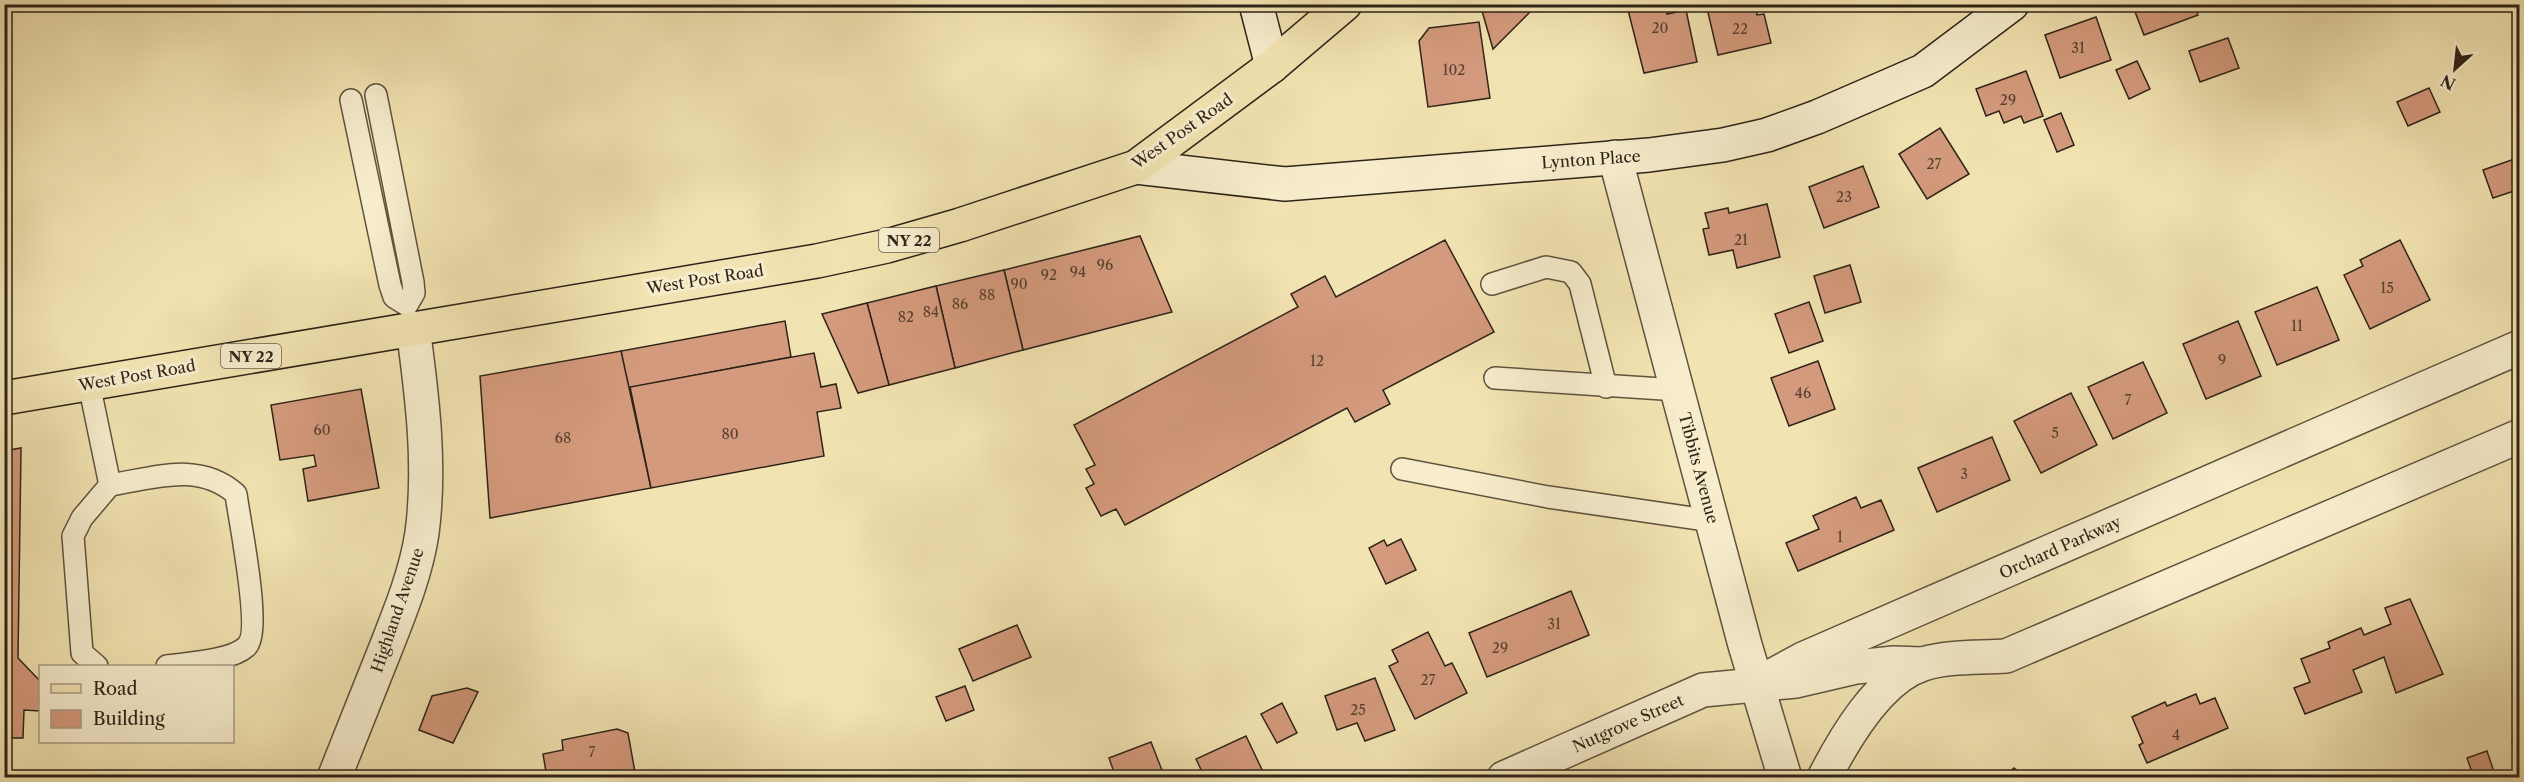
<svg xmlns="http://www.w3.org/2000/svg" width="2524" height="782" viewBox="0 0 2524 782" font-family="'Libre Caslon Text',serif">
	<rect width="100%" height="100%" fill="#f2e4b2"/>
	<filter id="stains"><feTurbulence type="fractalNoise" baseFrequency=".00333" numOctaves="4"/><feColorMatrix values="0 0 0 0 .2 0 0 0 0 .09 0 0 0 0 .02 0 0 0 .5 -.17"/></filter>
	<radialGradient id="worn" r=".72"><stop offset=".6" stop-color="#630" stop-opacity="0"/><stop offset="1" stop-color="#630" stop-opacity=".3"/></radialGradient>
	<g fill="#d49a7d" stroke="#2e2318" stroke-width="1.5">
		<polygon points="1480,4 1538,4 1493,49"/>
		<polygon points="1665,4 1667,14 1686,10 1697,62 1644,73 1627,6"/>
		<polygon points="1706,4 1755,4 1757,15 1764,14 1771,43 1718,55"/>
		<polygon points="2132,4 2194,4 2198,15 2144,35"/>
		<polygon points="2096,17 2111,60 2060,78 2045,35"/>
		<polygon points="1479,22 1490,98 1428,107 1419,41 1429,28"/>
		<polygon points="2228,38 2239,68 2200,82 2189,51"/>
		<polygon points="2137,61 2150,89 2129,99 2116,70"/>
		<polygon points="2026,71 2043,116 2024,123 2021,116 2004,123 1999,111 1986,116 1976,89"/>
		<polygon points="2429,88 2440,112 2408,126 2397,102"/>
		<polygon points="2061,113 2074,145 2057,152 2044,120"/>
		<polygon points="1940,128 1969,174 1927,199 1899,154"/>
		<polygon points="2520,157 2520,189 2493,198 2483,170"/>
		<polygon points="1863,166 1879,207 1824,228 1809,187"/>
		<polygon points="1767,204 1780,257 1737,268 1733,250 1709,255 1703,229 1709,228 1705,213 1728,208 1729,213"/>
		<polygon points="1140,236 1172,312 1023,350 1004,270"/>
		<polygon points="1445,240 1494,332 1383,390 1390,404 1355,422 1347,408 1125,525 1116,509 1101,516 1086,488 1094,484 1086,469 1095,465 1074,425 1298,307 1291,294 1325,276 1336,297"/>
		<polygon points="2400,240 2430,300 2370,329 2344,275 2363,266 2360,260"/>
		<polygon points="1850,265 1861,302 1825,313 1814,276"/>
		<polygon points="1004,270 1023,350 955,368 936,286"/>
		<polygon points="936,286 955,368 889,385 867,303"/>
		<polygon points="2317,287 2339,340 2277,365 2255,312"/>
		<polygon points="1809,302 1823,341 1789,353 1775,314"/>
		<polygon points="867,303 889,385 858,393 822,314"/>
		<polygon points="785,321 791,357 628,388 621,351"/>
		<polygon points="2238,321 2261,376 2206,399 2183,344"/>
		<polygon points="621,351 651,488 490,518 480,376"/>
		<polygon points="814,353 821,387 836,384 841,408 817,412 824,456 651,488 630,387"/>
		<polygon points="1818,361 1835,409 1789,426 1771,378"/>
		<polygon points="2143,362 2167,413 2113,439 2088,387"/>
		<polygon points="361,389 379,488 308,501 303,469 316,466 314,455 280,460 271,405"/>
		<polygon points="2071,393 2097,445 2041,473 2014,421"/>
		<polygon points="1992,437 2010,480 1937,512 1918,468"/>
		<polygon points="21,448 18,658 40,681 40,711 24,710 23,738 4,738 4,451"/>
		<polygon points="1856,497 1861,508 1881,500 1894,530 1798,571 1786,543 1819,529 1813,516"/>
		<polygon points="1401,539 1416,570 1386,584 1369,548 1384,540 1387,546"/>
		<polygon points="1571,591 1589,635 1487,677 1469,633"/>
		<polygon points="2410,599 2443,674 2396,693 2384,657 2353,670 2362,692 2305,714 2294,688 2310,682 2301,659 2330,648 2328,642 2361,628 2364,635 2391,624 2385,608"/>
		<polygon points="1017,625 1031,657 973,681 959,649"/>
		<polygon points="1428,632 1445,666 1452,663 1467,693 1415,719 1389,666 1398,662 1392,650"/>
		<polygon points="1375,678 1395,730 1365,741 1357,723 1337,730 1325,696"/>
		<polygon points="965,686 974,710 946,721 936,697"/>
		<polygon points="467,688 478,692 453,743 419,730 432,696"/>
		<polygon points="2196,694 2200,704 2215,698 2228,728 2147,763 2139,745 2143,743 2132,717 2165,702 2167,706"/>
		<polygon points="1282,703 1297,733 1277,743 1261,714"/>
		<polygon points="617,729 628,733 636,778 547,778 543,754 563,750 562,740"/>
		<polygon points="1246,736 1265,776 1205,778 1196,759"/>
		<polygon points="2520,739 2520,762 2512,742"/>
		<polygon points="1151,742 1165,778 1116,778 1109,758"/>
		<polygon points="2487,751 2496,778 2474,778 2467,758"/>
		<polygon points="2014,768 2026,778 2003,778"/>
	</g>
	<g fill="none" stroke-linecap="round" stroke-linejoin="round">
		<defs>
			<g id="lane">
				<polyline points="351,100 390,285 394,297 407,305 414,293 413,282 376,95"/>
				<polyline points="1492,284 1546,267 1571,272 1580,284 1606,387"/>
				<polyline points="1495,378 1678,390"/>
				<polyline points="89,384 110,485"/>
				<polyline points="1402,469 1548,497 1713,521"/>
				<path d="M 97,666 L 82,653 L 73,536 L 82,518 L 110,485 C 154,478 199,461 236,494 C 239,519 263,632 246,647 C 230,661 188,663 167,666"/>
			</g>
			<g id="street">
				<polyline points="1615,157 1745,645 1785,778"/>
				<polyline points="1757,684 1803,659 2520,347"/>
				<path d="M 334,778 C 351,735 368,693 385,650 C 400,612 416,573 422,533 C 431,465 422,395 413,328"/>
				<polyline points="1504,778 1703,690 1796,681 1856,667 1894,663 1922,664"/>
				<path d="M 1824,778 C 1844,739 1879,678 1923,664 C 1948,656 1979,658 2006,656 L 2520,436"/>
			</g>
			<g id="secondary">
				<polyline points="1256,4 1272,66"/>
				<polyline points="1136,167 1285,184 1649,155 1723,145 1767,135 1817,117 1923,71 2012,4"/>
			</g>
			<polyline id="primary" points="4,398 817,261 887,246 960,225 1136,167 1272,66 1345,4"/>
		</defs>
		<use href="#lane" stroke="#5f533e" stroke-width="24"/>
		<use href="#street" stroke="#5f533e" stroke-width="36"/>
		<use href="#secondary" stroke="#2e2318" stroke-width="36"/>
		<use href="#primary" stroke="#2e2318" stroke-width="36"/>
		<use href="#lane" stroke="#f7edcd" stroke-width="21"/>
		<use href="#street" stroke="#f7edcd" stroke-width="33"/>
		<use href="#secondary" stroke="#f7edcd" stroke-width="33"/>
		<use href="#primary" stroke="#f2e4b2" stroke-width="33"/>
	</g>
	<g text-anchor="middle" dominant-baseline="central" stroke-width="6" stroke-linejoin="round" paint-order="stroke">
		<g font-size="14" fill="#584131">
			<text x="1660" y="28">20</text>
			<text x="1740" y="29">22</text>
			<text x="2078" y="48">31</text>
			<text x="1454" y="70">102</text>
			<text x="2008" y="100">29</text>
			<text x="1934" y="164">27</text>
			<text x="1844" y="197">23</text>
			<text x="1741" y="240">21</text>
			<text x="1105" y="265">96</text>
			<text x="1078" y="272">94</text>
			<text x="1049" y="275">92</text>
			<text x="1019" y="284">90</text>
			<text x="2387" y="288">15</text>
			<text x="987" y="295">88</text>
			<text x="960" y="304">86</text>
			<text x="931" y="312">84</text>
			<text x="906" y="317">82</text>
			<text x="2297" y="326">11</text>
			<text x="2222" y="360">9</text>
			<text x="1317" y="361">12</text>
			<text x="1803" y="393">46</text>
			<text x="2128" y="400">7</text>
			<text x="322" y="430">60</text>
			<text x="2055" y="433">5</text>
			<text x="730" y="434">80</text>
			<text x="563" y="438">68</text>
			<text x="1964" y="474">3</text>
			<text x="1840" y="537">1</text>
			<text x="1554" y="624">31</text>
			<text x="1500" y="648">29</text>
			<text x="1428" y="680">27</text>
			<text x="1358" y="710">25</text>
			<text x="2176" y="735">4</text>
			<text x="592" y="752">7</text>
		</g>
		<g fill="#f7edcd" stroke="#6a604e" stroke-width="1.5">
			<rect x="879" y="228" width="60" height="24" rx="4.5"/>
			<rect x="221" y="344" width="60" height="24" rx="4.5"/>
		</g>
		<g font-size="15" font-weight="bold" fill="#2e2318">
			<text x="909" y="240">NY 22</text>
			<text x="251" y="356">NY 22</text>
		</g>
		<g font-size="16" fill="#2e2318" stroke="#f7edcd">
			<text transform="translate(1182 131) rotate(-35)">West Post Road</text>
			<text transform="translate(1591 159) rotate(-4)">Lynton Place</text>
			<text transform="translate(705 279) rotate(-9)">West Post Road</text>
			<text transform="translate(137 375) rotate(-10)">West Post Road</text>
			<text transform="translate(1699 468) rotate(75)">Tibbits Avenue</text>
			<text transform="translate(2060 547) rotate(-24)">Orchard Parkway</text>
			<text transform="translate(397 610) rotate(-71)">Highland Avenue</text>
			<text transform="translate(1628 723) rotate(-24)">Nutgrove Street</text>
		</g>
	</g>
	<rect width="2524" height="782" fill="none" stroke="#f2e4b2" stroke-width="24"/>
	<rect x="6" y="6" width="2512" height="770" fill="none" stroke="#2e2318" stroke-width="3"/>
	<rect x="12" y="12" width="2500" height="758" fill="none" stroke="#2e2318" stroke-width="1.5"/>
	<rect x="39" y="665" width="195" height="78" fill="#f7edcd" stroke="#a79c85" stroke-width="1.5"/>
	<rect x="51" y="684" width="30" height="9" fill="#f2e4b2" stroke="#a79c85" stroke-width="1.5"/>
	<text x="93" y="695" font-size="18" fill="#2e2318">Road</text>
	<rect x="51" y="710" width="30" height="18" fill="#d49a7d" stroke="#a79c85" stroke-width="1.5"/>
	<text x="93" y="725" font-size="18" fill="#2e2318">Building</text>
	<g transform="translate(2455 69) rotate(207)" stroke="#f7edcd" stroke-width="4.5" paint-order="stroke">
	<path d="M0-4.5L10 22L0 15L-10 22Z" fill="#2e2318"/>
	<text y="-9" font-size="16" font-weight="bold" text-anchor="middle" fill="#2e2318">N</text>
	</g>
	<rect width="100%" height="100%" filter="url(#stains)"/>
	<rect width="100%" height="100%" fill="url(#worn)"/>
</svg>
